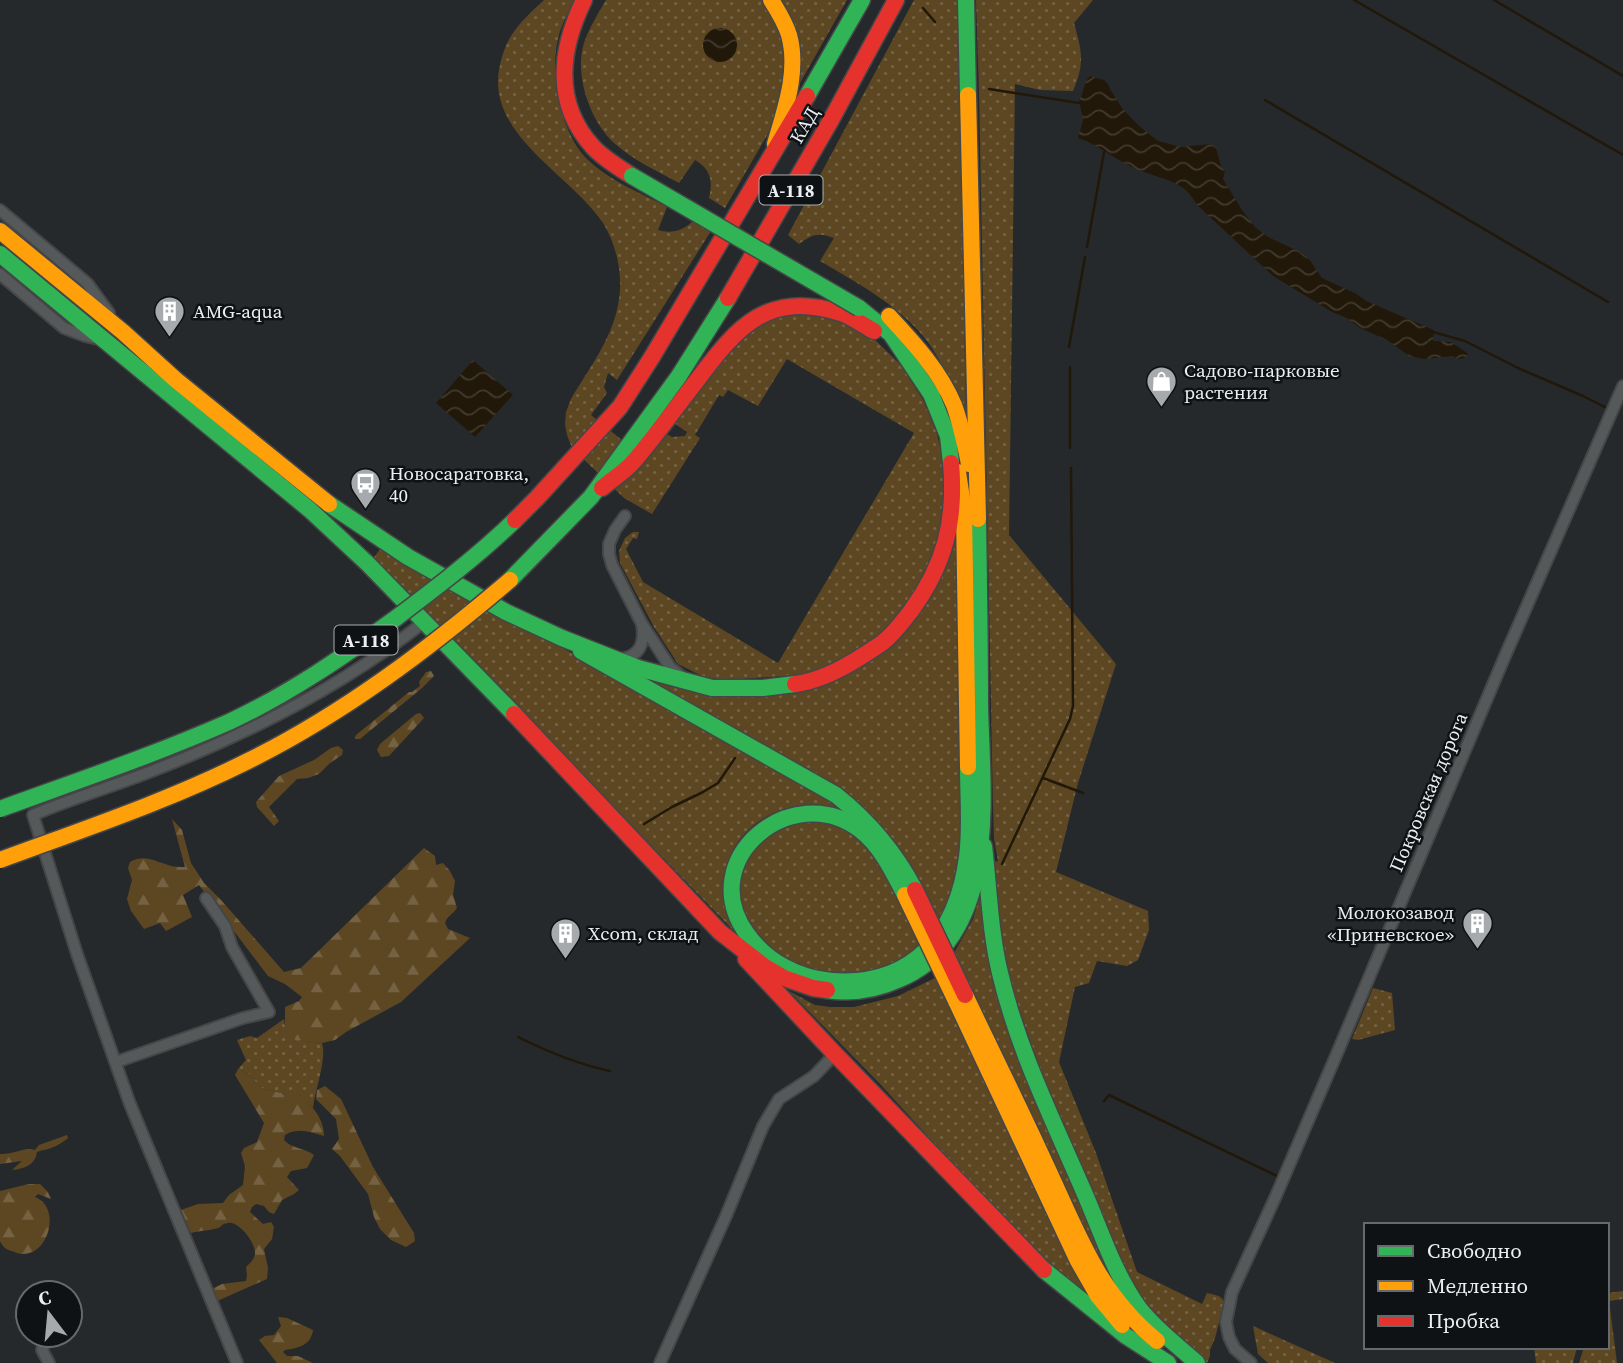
<svg xmlns="http://www.w3.org/2000/svg" width="1623" height="1363" viewBox="0 0 1623 1363" font-family="'Source Serif 4',serif">
	<defs>
		<pattern id="grass-dots" width="8" height="8" patternUnits="userSpaceOnUse" patternTransform="scale(1.75)"><rect width="8" height="8" fill="#5d4722"/><path d="M2 2h.1M6 6h.1" fill="none" stroke="#746243" stroke-width="1.8" stroke-linecap="round"/></pattern>
		<pattern id="forest-firs" width="22" height="20" patternUnits="userSpaceOnUse" patternTransform="scale(1.75)"><rect width="22" height="20" fill="#5d4722"/><path d="M5 1l3.5 6h-7zM16 11l3.5 6h-7z" fill="#746243"/></pattern>
		<pattern id="water-waves" width="16" height="10" patternUnits="userSpaceOnUse" patternTransform="scale(1.75)"><rect width="16" height="10" fill="#211809"/><path d="M0 5q4-4 8 0t8 0" fill="none" stroke="#413a2d"/></pattern>
	</defs>
	<rect width="100%" height="100%" fill="#26292c"/>
	<g fill="url(#grass-dots)">
		<path d="M 544,0 L 576,0 C 568,12 561,25 558,39 C 549,75 561,134 588,160 C 610,181 641,193 667,207 L 658,230 C 671,234 683,231 693,221 L 711,231 L 617,380 L 608,373 L 604,387 L 607,393 L 591,415 L 644,458 L 665,433 L 672,437 L 685,436 L 687,432 L 671,421 L 714,364 L 751,327 L 784,312 L 826,314 L 872,337 L 901,365 L 923,400 L 936,431 L 946,470 L 945,509 L 937,549 L 921,584 L 889,626 L 860,650 L 810,674 L 725,680 L 704,677 L 678,664 L 654,627 L 620,563 L 619,551 L 625,538 L 633,532 L 639,532 L 637,539 L 633,538 L 626,549 L 643,582 L 778,663 L 914,433 L 787,359 L 758,406 L 728,390 L 723,397 L 719,395 L 695,435 L 700,438 L 652,514 L 624,498 L 572,448 L 567,435 L 565,424 L 566,412 L 571,399 C 588,370 612,339 618,305 C 624,278 617,245 603,223 C 570,173 484,134 500,65 C 502,55 506,44 511,36 C 520,22 532,11 544,0 Z"/>
		<path d="M 606,0 L 763,0 L 781,27 L 787,67 L 777,118 L 725,208 L 709,198 C 713,181 711,169 695,160 L 679,183 C 657,171 633,160 614,143 C 590,121 574,75 584,43 C 589,28 598,14 606,0 Z"/>
		<polygon points="779,0 847,0 800,83 799,83"/>
		<path d="M 914,0 L 961,0 L 960,90 L 966,417 C 956,393 946,370 932,348 C 906,309 859,284 820,261 L 834,238 C 819,232 812,234 799,244 L 788,235 Z"/>
		<path d="M 976,0 L 1093,0 L 1074,23 C 1082,52 1085,63 1073,91 L 1040,90 L 1015,84 L 1009,535 L 1116,664 L 1078,783 L 1056,872 L 1148,911 L 1149,930 L 1138,960 L 1127,966 L 1097,961 L 1089,983 L 1075,987 L 1059,1062 L 1096,1153 L 1137,1272 L 1202,1304 L 1207,1293 C 1215,1295 1222,1295 1224,1303 L 1215,1338 L 1210,1350 L 1210,1356 L 1207,1363 L 1180,1344 L 1138,1297 L 1104,1223 L 1041,1072 L 1014,994 L 1000,937 L 993,862 L 998,861 L 994,839 L 993,807 L 979,92 Z"/>
		<polygon points="959,526 963,859 940,925 874,820 641,677 766,694 894,640"/>
		<path d="M 380,549 L 636,688 L 817,789 L 848,812 L 847,814 C 835,810 824,805 811,805 C 766,805 726,838 724,883 C 723,900 729,915 736,930 L 734,931 L 373,559 Z"/>
		<path d="M 790,821 C 803,821 821,819 833,822 C 879,836 903,908 921,948 L 908,958 L 866,974 L 834,977 L 787,963 L 761,945 L 742,913 L 737,887 L 741,867 L 761,837 Z"/>
		<polygon points="982,898 988,955 996,988 1024,1066 1119,1286 1116,1288 1090,1246 954,953 973,919 979,899"/>
		<polygon points="937,977 1078,1277 1091,1300 1013,1230 881,1085 789,991 815,1005 830,1007 854,1007 898,996"/>
		<polygon points="1373,988 1392,993 1395,1030 1358,1040 1352,1039"/>
		<path d="M 284,1019 L 285,1027 L 295,1040 L 322,1043 C 327,1060 315,1089 313,1108 L 299,1094 L 285,1094 L 261,1088 L 249,1074 L 238,1069 L 246,1060 L 237,1040 L 250,1036 L 257,1038 Z"/>
		<polygon points="1623,1291 1623,1299 1609,1301 1617,1363 1579,1363 1584,1347 1607,1347 1607,1293"/>
		<polygon points="1253,1326 1335,1363 1268,1363 1258,1354"/>
		<polygon points="1534,1347 1577,1347 1573,1363 1536,1363"/>
	</g>
	<g fill="url(#forest-firs)">
		<polygon points="431,671 434,676 422,688 360,739 356,739 355,738 356,735 409,692 412,692 420,686 419,682 426,672"/>
		<polygon points="420,713 424,718 389,756 381,757 377,750 380,744 416,714"/>
		<polygon points="338,746 343,750 342,755 330,763 319,774 308,778 297,779 269,807 279,821 274,826 257,807 256,802 279,776 314,760 331,748"/>
		<path d="M 172,819 L 182,830 L 191,863 L 204,883 L 221,900 L 284,972 L 301,968 L 424,848 L 435,856 L 436,865 L 443,863 L 450,871 L 455,881 L 453,895 L 457,908 C 453,914 447,916 445,923 L 448,929 L 470,938 L 401,1002 L 346,1032 L 335,1040 L 322,1043 L 295,1040 L 288,1033 L 285,1027 L 285,1007 L 299,1001 L 302,997 L 285,984 L 268,976 L 199,885 L 183,895 L 192,917 L 166,931 L 160,923 L 144,929 L 131,911 L 127,899 L 132,880 L 128,868 L 130,862 C 144,854 154,861 168,865 C 173,867 180,867 185,867 Z"/>
		<path d="M 238,1069 L 249,1074 L 261,1088 L 285,1094 L 299,1094 C 312,1106 324,1118 324,1136 C 311,1132 297,1127 285,1135 L 284,1140 C 292,1149 305,1148 314,1155 L 307,1168 L 291,1171 L 287,1177 L 299,1190 L 294,1194 L 282,1200 L 274,1214 L 269,1212 L 264,1206 L 256,1204 L 252,1207 L 250,1212 L 263,1224 L 271,1222 L 274,1227 L 272,1239 L 264,1249 L 268,1268 L 267,1279 L 215,1302 L 210,1290 L 222,1284 L 246,1281 L 247,1275 L 246,1267 C 250,1263 254,1260 255,1254 C 256,1243 239,1221 228,1223 C 221,1224 224,1225 218,1228 C 213,1230 198,1231 191,1233 L 181,1210 L 198,1204 L 223,1203 L 229,1195 L 243,1185 L 245,1166 L 241,1153 L 244,1148 L 257,1142 L 264,1123 L 235,1075 Z"/>
		<polygon points="325,1086 341,1099 373,1167 414,1233 415,1241 406,1247 391,1240 380,1229 374,1217 368,1194 340,1156 332,1149 339,1139 336,1119 316,1099 317,1090"/>
		<path d="M 67,1135 L 68,1138 C 63,1142 57,1146 51,1148 C 46,1150 42,1150 37,1152 C 35,1165 24,1169 12,1170 L 22,1161 L 0,1164 L 0,1154 C 13,1155 23,1147 35,1150 L 39,1145 Z"/>
		<path d="M 29,1184 L 40,1184 L 48,1192 L 51,1199 L 38,1194 L 35,1197 C 61,1207 50,1254 23,1254 C 19,1254 15,1252 12,1251 C 6,1250 2,1246 0,1241 C 0,1232 0,1201 0,1191 Z"/>
		<path d="M 278,1317 L 287,1318 L 313,1330 C 311,1345 299,1348 285,1350 L 283,1352 L 287,1356 L 298,1356 L 313,1363 L 277,1363 L 259,1340 L 265,1336 L 274,1335 L 281,1326 Z"/>
	</g>
	<g fill="url(#water-waves)">
		<circle cx="720" cy="45" r="17"/>
		<path d="M 1090,76 L 1104,80 L 1108,84 L 1110,89 L 1122,108 L 1138,125 L 1158,141 L 1181,147 L 1211,144 L 1216,148 L 1221,166 L 1225,172 L 1223,179 L 1242,210 L 1256,228 L 1268,237 L 1298,251 L 1309,259 L 1322,278 L 1357,294 L 1366,301 L 1434,330 L 1433,341 L 1451,342 L 1467,353 L 1468,356 C 1462,359 1458,360 1453,356 L 1424,359 L 1409,356 L 1387,340 L 1360,328 L 1347,318 L 1332,312 L 1273,276 L 1197,205 C 1192,197 1187,189 1178,185 C 1164,177 1146,174 1132,167 C 1113,158 1097,144 1078,138 L 1083,120 L 1079,100 C 1085,92 1083,82 1090,76 Z"/>
		<polygon points="473,360 513,395 475,437 436,403"/>
	</g>
	<g fill="none" stroke-linecap="round" stroke-linejoin="round">
		<g stroke="#211809" stroke-width="2.5">
			<polyline points="1354,0 1623,155"/>
			<polyline points="1494,0 1623,76"/>
			<polyline points="923,8 935,22"/>
			<polyline points="989,89 1079,103"/>
			<polyline points="1265,100 1608,302"/>
			<polyline points="1087,247 1104,152"/>
			<polyline points="1433,332 1465,341 1518,368 1583,396 1605,407"/>
			<polyline points="1069,347 1085,257"/>
			<polyline points="1070,367 1070,448"/>
			<polyline points="1043,778 1083,793"/>
			<polyline points="644,824 672,807 703,792 718,783 735,758"/>
			<polyline points="1002,864 1070,719 1073,706 1071,468"/>
			<path d="M 518,1037 C 548,1052 577,1064 610,1071"/>
			<polyline points="1104,1101 1109,1095 1279,1177"/>
		</g>
		<defs>
			<g id="street">
				<polyline points="0,210 87,283 109,313"/>
				<polyline points="0,274 64,328 85,336 98,339"/>
				<polyline points="625,516 615,530 609,544 609,554 612,565 642,624 670,667 681,676"/>
				<path d="M 619,659 C 641,657 645,642 642,624"/>
				<polyline points="116,1062 243,1018 269,1012 232,947 225,926 206,898"/>
				<path d="M 70,1331 C 75,1323 74,1316 72,1307"/>
				<path d="M 49,1363 L 42,1350 C 45,1341 49,1338 58,1335"/>
				<path d="M 237,1363 L 130,1104 L 77,954 L 33,815 C 68,800 104,789 139,776 C 240,738 339,689 424,622"/>
				<polyline points="660,1363 726,1216 763,1126 779,1099 814,1076 835,1054"/>
				<polyline points="1251,1363 1235,1349 1229,1337 1226,1322 1232,1292 1275,1198 1338,1051 1505,656 1623,386"/>
			</g>
			<g id="fast">
				<polyline points="966,0 968,95"/>
				<polyline points="807,96 862,0"/>
				<polyline points="0,254 310,510 368,564 514,714"/>
				<polyline points="859,308 891,334 931,394 948,436 951,463"/>
				<polyline points="329,504 408,557 506,612 562,638 638,668 712,688 763,688 795,684"/>
				<polyline points="510,580 591,497 679,376 728,298"/>
				<path d="M 581,651 L 836,795 C 870,822 895,852 915,890"/>
				<path d="M 984,846 C 989,888 990,932 1000,973 C 1018,1050 1053,1120 1084,1192 C 1101,1231 1114,1273 1139,1308 C 1156,1330 1177,1345 1197,1363"/>
				<path d="M 905,895 C 893,872 881,846 860,830 C 793,778 693,859 747,934 C 767,962 798,978 832,981 C 914,987 957,933 967,857 C 971,828 968,797 968,767"/>
				<path d="M 827,990 C 852,994 878,989 900,979 C 1001,935 982,795 980,705 C 980,643 979,581 978,519"/>
				<polyline points="1044,1270 1126,1336 1168,1363"/>
			</g>
			<g id="slow">
				<path d="M 771,0 C 778,11 785,22 789,35 C 799,71 785,109 775,144"/>
				<polyline points="968,95 978,519"/>
				<polyline points="0,231 123,332 176,380 329,504"/>
				<path d="M 889,316 C 914,343 940,371 954,405 C 961,424 965,444 969,464"/>
				<polyline points="958,472 964,512 968,767"/>
				<path d="M 965,995 C 992,1052 1020,1108 1046,1165 C 1078,1233 1097,1292 1157,1341"/>
				<polyline points="956,1001 1078,1261 1098,1296 1122,1325"/>
			</g>
			<g id="jam">
				<path d="M 584,0 C 560,49 553,103 593,147 C 604,159 618,167 632,176"/>
				<polyline points="728,298 831,120 896,0"/>
				<polyline points="652,357 807,96"/>
				<path d="M 602,488 C 613,479 626,471 635,460 C 657,434 677,406 698,379 C 738,326 768,290 841,313 C 852,317 863,325 874,331"/>
				<path d="M 795,684 C 819,681 840,670 859,658 C 867,653 875,648 882,643 C 894,634 902,622 911,611 C 945,564 956,521 951,463"/>
				<polyline points="514,714 720,932 765,967 784,978 813,988 827,990"/>
				<polyline points="746,959 835,1054 1044,1270"/>
			</g>
		</defs>
		<use href="#street" stroke="#444648" stroke-width="14"/>
		<use href="#fast" stroke="#444648" stroke-width="19"/>
		<use href="#slow" stroke="#444648" stroke-width="19"/>
		<use href="#jam" stroke="#444648" stroke-width="19"/>
		<use href="#street" stroke="#56595a" stroke-width="10"/>
		<use href="#fast" stroke="#30b455" stroke-width="16"/>
		<use href="#slow" stroke="#ff9f0a" stroke-width="16"/>
		<use href="#jam" stroke="#e5322d" stroke-width="16"/>
		<defs>
			<g id="fast-bridge">
				<polyline points="632,176 859,308"/>
				<path d="M 0,809 C 77,781 154,755 229,722 C 289,694 343,657 396,618 C 437,587 478,556 515,520"/>
			</g>
			<g id="slow-bridge">
				<path d="M 0,860 C 84,829 168,801 248,761 C 343,714 429,649 510,580"/>
				<polyline points="905,895 956,1001"/>
			</g>
			<g id="jam-bridge">
				<polyline points="515,520 537,498 620,407 652,357"/>
				<polyline points="915,890 965,995"/>
			</g>
		</defs>
		<use href="#fast-bridge" stroke="#444648" stroke-width="19" stroke-linecap="butt"/>
		<use href="#slow-bridge" stroke="#444648" stroke-width="19" stroke-linecap="butt"/>
		<use href="#jam-bridge" stroke="#444648" stroke-width="19" stroke-linecap="butt"/>
		<use href="#fast-bridge" stroke="#30b455" stroke-width="16"/>
		<use href="#slow-bridge" stroke="#ff9f0a" stroke-width="16"/>
		<use href="#jam-bridge" stroke="#e5322d" stroke-width="16"/>
	</g>
	<defs>
		<symbol id="building-pin" viewBox="-11 -11 22 30"><path d="M0 17L-7.5 6A9.5 9.5 0 1 1 7.5 6Z" fill="#a6aaad" stroke="#0f1214"/><path d="M-4-6H4V6H1V3H-1V6H-4ZM-2.5-4.3h1.7v1.8h-1.7ZM.8-4.3h1.7v1.8H.8ZM-2.5-1h1.7V.8h-1.7ZM.8-1h1.7V.8H.8Z" fill="#fff"/></symbol>
		<symbol id="shop-pin" viewBox="-11 -11 22 30"><path d="M0 17L-7.5 6A9.5 9.5 0 1 1 7.5 6Z" fill="#a6aaad" stroke="#0f1214"/><path d="M-5-2.5h2.3a2.7 3.5 0 0 1 5.4 0H5L5.5 6h-11ZM-1.5-2.5h3a1.5 2.3 0 0 0-3 0Z" fill="#fff"/></symbol>
		<symbol id="bus-pin" viewBox="-11 -11 22 30"><path d="M0 17L-7.5 6A9.5 9.5 0 1 1 7.5 6Z" fill="#a6aaad" stroke="#0f1214"/><path d="M-5-6H5V4H4V6H2V4H-2V6H-4V4H-5ZM-3.5-4V0h7V-4ZM-3.5 1.2v1.5H-2V1.2ZM2 1.2v1.5H3.5V1.2Z" fill="#fff"/></symbol>
	</defs>
	<g fill-rule="evenodd">
		<use href="#building-pin" x="152" y="294" width="35" height="47"/>
		<use href="#shop-pin" x="1144" y="364" width="35" height="47"/>
		<use href="#bus-pin" x="348" y="466" width="35" height="47"/>
		<use href="#building-pin" x="1460" y="906" width="35" height="47"/>
		<use href="#building-pin" x="548" y="916" width="35" height="47"/>
	</g>
	<g text-anchor="middle" dominant-baseline="central" stroke-width="5" stroke-linejoin="round" paint-order="stroke">
		<g fill="#0f1214" stroke="#a9adaf" stroke-width="2">
			<rect x="759.5" y="175.5" width="63" height="29" rx="5"/>
			<rect x="334.5" y="625.5" width="63" height="29" rx="5"/>
		</g>
		<g font-size="18" font-weight="bold" fill="#ebeff2">
			<text x="791" y="190">А-118</text>
			<text x="366" y="640">А-118</text>
		</g>
		<g font-size="19" fill="#ebeff2" stroke="#0f1214">
			<text transform="translate(804 125) rotate(-60)">КАД</text>
			<text transform="translate(1428 792) rotate(-67)">Покровская дорога</text>
		</g>
		<g font-size="19" fill="#ebeff2" stroke="#0f1214" text-anchor="start">
			<text x="193" y="311">AMG-aqua</text>
			<text x="1184" y="370">Садово-парковые<tspan x="1184" dy="22">растения</tspan></text>
			<text x="389" y="473">Новосаратовка,<tspan x="389" dy="22">40</tspan></text>
			<text x="1454" y="912" text-anchor="end">Молокозавод<tspan x="1454" dy="22">«Приневское»</tspan></text>
			<text x="588" y="933">Xсom, склад</text>
		</g>
	</g>
	<rect x="1364" y="1223" width="245" height="126" fill="#0f1214" stroke="#676a6d" stroke-width="2"/>
	<rect x="1378" y="1246" width="35" height="10" fill="#30b455" stroke="#676a6d" stroke-width="2"/>
	<text x="1427" y="1258" font-size="21" fill="#ebeff2">Свободно</text>
	<rect x="1378" y="1281" width="35" height="10" fill="#ff9f0a" stroke="#676a6d" stroke-width="2"/>
	<text x="1427" y="1293" font-size="21" fill="#ebeff2">Медленно</text>
	<rect x="1378" y="1316" width="35" height="10" fill="#e5322d" stroke="#676a6d" stroke-width="2"/>
	<text x="1427" y="1328" font-size="21" fill="#ebeff2">Пробка</text>
	<g transform="translate(49 1314) rotate(344)"><circle r="33" fill="#0f1214" stroke="#676a6d" stroke-width="2"/>
	<path d="M0-5L12 26L0 18L-12 26Z" fill="#a6aaad"/>
	<text y="-10" font-size="19" font-weight="bold" text-anchor="middle" fill="#ebeff2">С</text>
	</g>
</svg>
